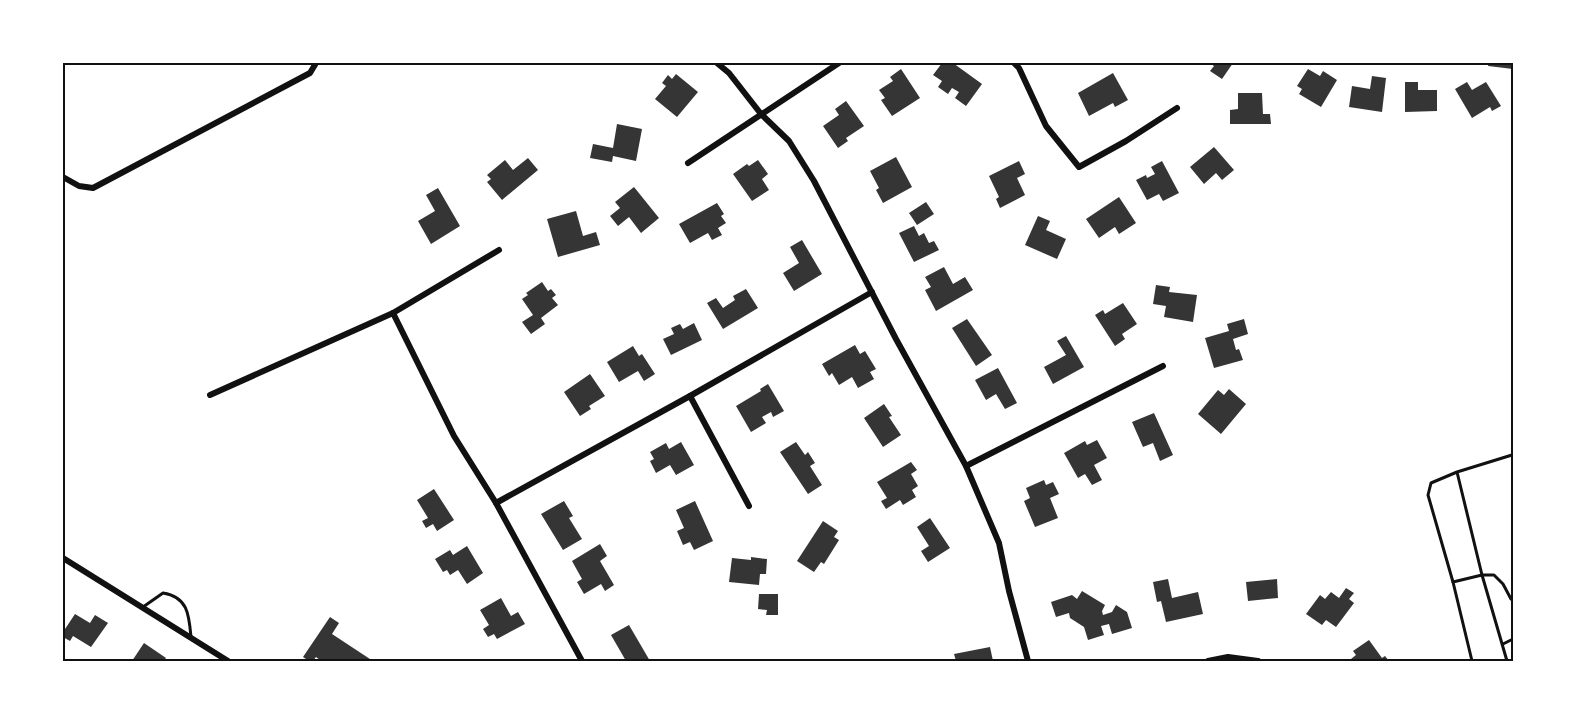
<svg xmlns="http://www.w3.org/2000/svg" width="1576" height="724" viewBox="0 0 1576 724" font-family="Overpass,sans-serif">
	<rect width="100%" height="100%" fill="#fff"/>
	<g fill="#353535">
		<polygon points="942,63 953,63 982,84 966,106 955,98 959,92 952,88 948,94 938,87 942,81 933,75"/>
		<polygon points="1210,63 1233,63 1222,79 1210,71 1214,66"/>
		<polygon points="1489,63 1513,63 1513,69 1488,66"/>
		<polygon points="901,69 920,98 892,116 881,100 885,98 879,90 893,81 890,77"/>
		<polygon points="1308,69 1320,76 1323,71 1337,80 1321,107 1299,94 1302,89 1297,86"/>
		<polygon points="1113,73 1128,100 1115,107 1113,103 1089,116 1078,93"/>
		<polygon points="676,74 698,92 677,117 655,99 666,86 662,83 668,75 672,79"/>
		<polygon points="1372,76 1386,78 1382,112 1349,107 1352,86 1370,89"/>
		<polygon points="1405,82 1418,82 1418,90 1437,90 1437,111 1405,112"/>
		<polygon points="1467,82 1472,90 1486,82 1501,106 1492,111 1490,107 1472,118 1455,89"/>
		<polygon points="1238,93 1262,93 1263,114 1270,114 1271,124 1230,124 1230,110 1238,109"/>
		<polygon points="846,101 864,126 846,138 848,141 838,148 823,126 839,115 835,109"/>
		<polygon points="617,124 642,129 636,161 613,156 612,162 590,158 593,144 613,148"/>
		<polygon points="1214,147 1234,170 1222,180 1216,173 1204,184 1190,167"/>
		<polygon points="896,157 912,187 883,203 876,190 879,188 870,171"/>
		<polygon points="528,158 538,170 502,200 487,182 491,179 487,175 505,160 513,170"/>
		<polygon points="758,160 768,174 762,179 769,190 752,201 733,174 747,164 749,166"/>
		<polygon points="1019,161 1025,174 1017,178 1025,195 1000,208 996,199 999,197 989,176"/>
		<polygon points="1162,161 1179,193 1163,201 1159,194 1147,200 1136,180 1146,175 1147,178 1155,174 1151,167"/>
		<polygon points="634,187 659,218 641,233 629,217 618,226 610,216 620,208 615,202"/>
		<polygon points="438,188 460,226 431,244 418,221 435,211 426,195"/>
		<polygon points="1119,197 1136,223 1119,234 1115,227 1099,238 1086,219"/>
		<polygon points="926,202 934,214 917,225 909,213"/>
		<polygon points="717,203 724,214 721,216 726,223 718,228 722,235 712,240 708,233 690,243 679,224"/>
		<polygon points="576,211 583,236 596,232 600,245 558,257 547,219"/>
		<polygon points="1038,216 1050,221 1046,230 1066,239 1057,259 1025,245"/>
		<polygon points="914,226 919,236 924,233 929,243 934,241 939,250 914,262 899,233"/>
		<polygon points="802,240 822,274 794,291 783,273 799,263 790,247"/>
		<polygon points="944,267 953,284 965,277 973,290 936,311 925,290 931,287 925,277"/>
		<polygon points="542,282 548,291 551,289 556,295 552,298 558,305 541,318 545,324 531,334 522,322 533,315 522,299 528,295 526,293"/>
		<polygon points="1156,285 1170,287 1169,292 1197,295 1193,322 1164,317 1166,306 1153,304"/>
		<polygon points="746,289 758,308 723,329 707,303 716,298 723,308 735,300 733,296"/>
		<polygon points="1123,303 1137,324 1122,334 1125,339 1115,346 1095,315 1103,310 1105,314"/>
		<polygon points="967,319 992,355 976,366 952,328"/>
		<polygon points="1244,319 1248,334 1233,339 1236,350 1239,349 1243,360 1214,368 1205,338 1229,331 1227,324"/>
		<polygon points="694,323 702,340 671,355 663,339 674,334 671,328 680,324 683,329"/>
		<polygon points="1066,336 1084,367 1053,384 1044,367 1066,355 1057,341"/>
		<polygon points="855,345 860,354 865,351 876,369 870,372 874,379 858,388 852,377 839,385 832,373 829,376 822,364"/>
		<polygon points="633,346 639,356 642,354 655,374 644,381 638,371 619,382 607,362"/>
		<polygon points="998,368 1017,403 1005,409 996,394 986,400 975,380"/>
		<polygon points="590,374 605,396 589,406 591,409 580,416 564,392"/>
		<polygon points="768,384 784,411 773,417 771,412 762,417 766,423 751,432 736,406 761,391 760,389"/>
		<polygon points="1229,389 1246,404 1221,434 1198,414 1218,390 1224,395"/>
		<polygon points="884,404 892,416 889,417 901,435 883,447 864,418"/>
		<polygon points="1154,413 1173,455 1160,461 1153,443 1143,447 1132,422"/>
		<polygon points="1097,440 1107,458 1094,465 1102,480 1092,485 1085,474 1078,478 1064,453 1085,441 1087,445"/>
		<polygon points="681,442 694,465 676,475 670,465 656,473 650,461 654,459 650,452 666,443 669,449"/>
		<polygon points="796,442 805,455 808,452 815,463 810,466 822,485 808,494 780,452"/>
		<polygon points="911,462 917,470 911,474 918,486 912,490 916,497 903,505 900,500 886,509 881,501 887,498 877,482"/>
		<polygon points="1044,480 1046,485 1053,482 1059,494 1050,498 1058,518 1035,527 1024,501 1030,498 1026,488"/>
		<polygon points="434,489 454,520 437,531 433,524 426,528 422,521 428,518 417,500"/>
		<polygon points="564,501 573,516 569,518 582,539 563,550 541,514"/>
		<polygon points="695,501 713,541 694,550 690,542 683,545 677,531 684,528 676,510"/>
		<polygon points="930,518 950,548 928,562 921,551 929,546 917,527"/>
		<polygon points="823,521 838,531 834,537 839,540 824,564 821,562 814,572 797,561"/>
		<polygon points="600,544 607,556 600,561 614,585 605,591 601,584 584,594 577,582 582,579 572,561"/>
		<polygon points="467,546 483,573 467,584 458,570 450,575 447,570 443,572 435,559 450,550 453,555"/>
		<polygon points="751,557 767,559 766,574 760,574 759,585 729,582 732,558 751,560"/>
		<polygon points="1168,579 1172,598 1198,592 1203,614 1166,622 1161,601 1157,602 1153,582"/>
		<polygon points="1277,579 1278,598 1248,601 1246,582"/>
		<polygon points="1346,588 1354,593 1349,599 1354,603 1336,627 1326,620 1322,625 1306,614 1320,595 1325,599 1331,592 1339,598"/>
		<polygon points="1082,591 1105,605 1102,611 1103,615 1112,612 1116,605 1127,612 1132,628 1112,634 1109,624 1101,626 1104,635 1088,640 1084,627 1070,618 1069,613 1056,617 1051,602 1072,595 1077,599"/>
		<polygon points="759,594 778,594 778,615 766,615 767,610 758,609"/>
		<polygon points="501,598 511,616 518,612 525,624 497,639 494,634 488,637 483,629 489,625 480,610"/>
		<polygon points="75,614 90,623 95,615 108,623 91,647 73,636 70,641 63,637 63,632"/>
		<polygon points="330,617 339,623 332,634 373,661 321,661 316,657 313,661 309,661 303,657"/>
		<polygon points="629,625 650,661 626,661 611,635"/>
		<polygon points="1369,640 1382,658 1385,656 1389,661 1352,661 1351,659 1356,655 1353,651"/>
		<polygon points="144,643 166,658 164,661 132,661"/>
		<polygon points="990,647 993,661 956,661 954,654"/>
	</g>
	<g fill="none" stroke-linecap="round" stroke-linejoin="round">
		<g stroke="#111" stroke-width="3">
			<polyline points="1457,472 1482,575 1453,582 1428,495 1431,483 1457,472 1512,455"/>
			<polyline points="1453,582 1472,661"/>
			<path d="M 143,607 L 163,593 C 188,597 189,615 191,637"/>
			<polyline points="1503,644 1513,639"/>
			<polyline points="1507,661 1482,575 1494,575 1503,584 1511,599"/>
		</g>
		<g stroke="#111" stroke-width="6">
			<polyline points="717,63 729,73 761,114 789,141 814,181 896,339 966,466 999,543 1009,591 1028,661"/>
			<polyline points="1014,63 1019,68 1046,126 1079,167 1126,141 1177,108"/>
			<polyline points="688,163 839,63"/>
			<polyline points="63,177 79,186 93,188 310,73 316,63"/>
			<polyline points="393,313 454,436 496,503 582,661"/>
			<polyline points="210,395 393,313 499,250"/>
			<polyline points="690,396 749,506"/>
			<polyline points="966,466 1163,366"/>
			<polyline points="496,503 690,396 872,292"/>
			<polyline points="63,558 228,661"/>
			<polyline points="1208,661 1228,657 1258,661"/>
		</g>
	</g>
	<rect width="1576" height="724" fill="none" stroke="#ffffff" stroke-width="129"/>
	<rect x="64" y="64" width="1448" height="596" fill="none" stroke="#111" stroke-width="2"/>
</svg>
